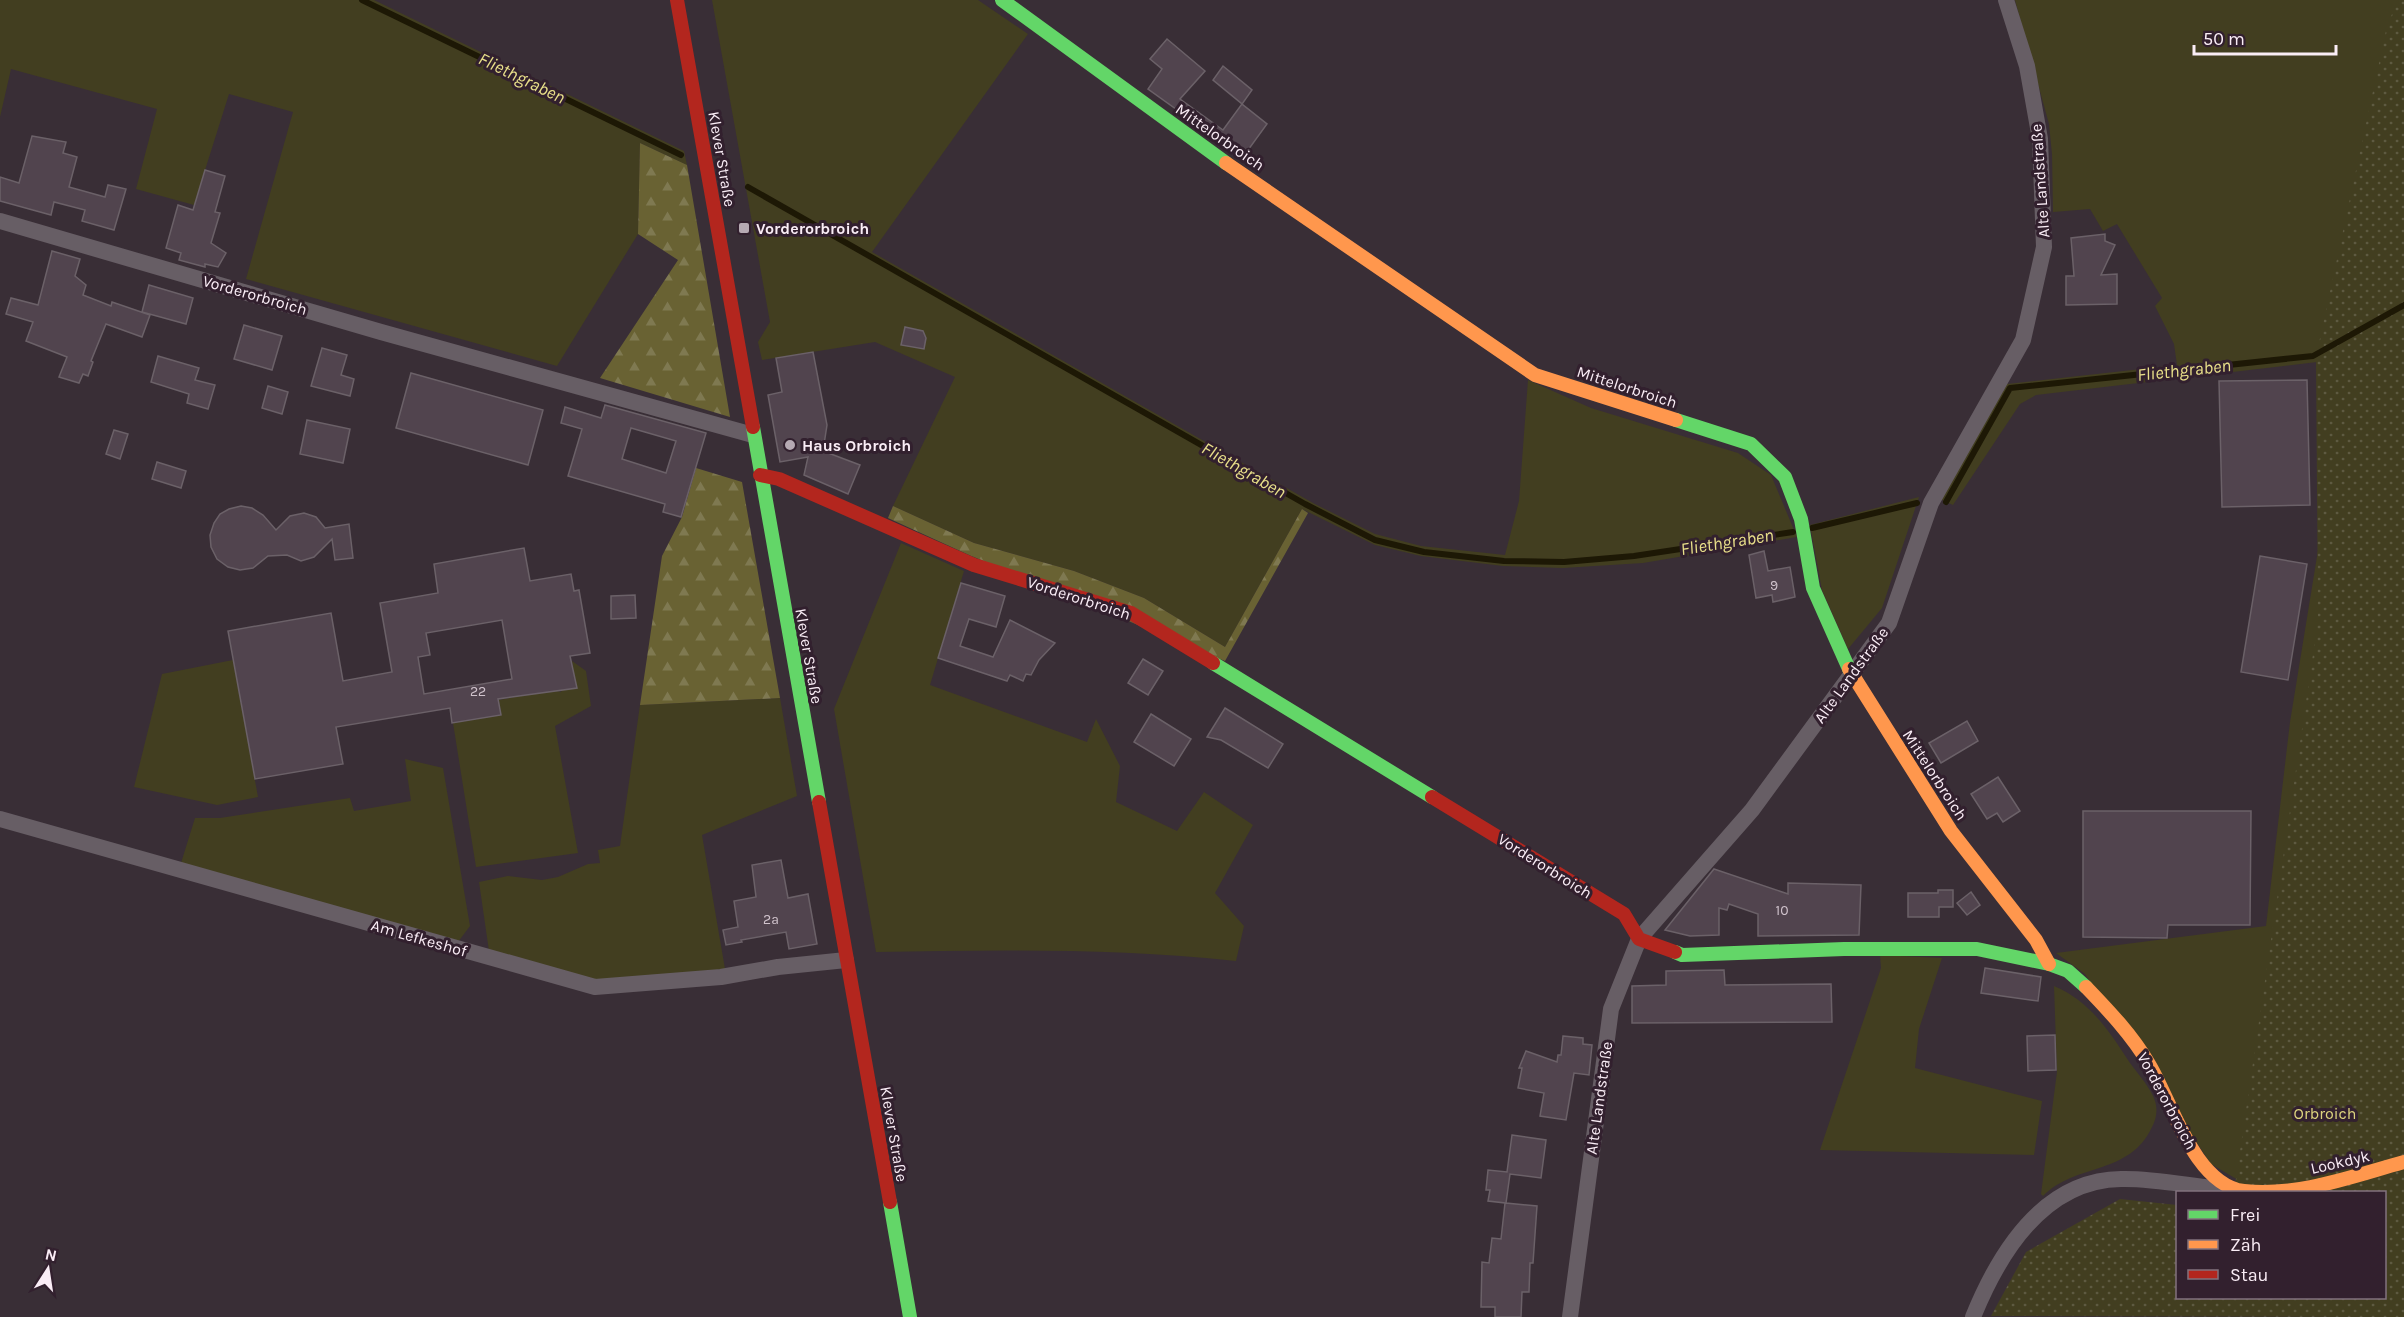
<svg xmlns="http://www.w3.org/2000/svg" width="2404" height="1317" viewBox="0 0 2404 1317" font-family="Karla,sans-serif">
	<defs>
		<pattern id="forest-firs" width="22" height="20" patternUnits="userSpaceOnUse" patternTransform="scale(1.5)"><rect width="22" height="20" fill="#696233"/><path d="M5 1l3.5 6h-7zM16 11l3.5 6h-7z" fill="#7f7951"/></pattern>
		<pattern id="park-dots" width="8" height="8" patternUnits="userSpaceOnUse" patternTransform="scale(1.5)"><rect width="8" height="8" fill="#423e20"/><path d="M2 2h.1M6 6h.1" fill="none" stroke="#5e5a41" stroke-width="1.8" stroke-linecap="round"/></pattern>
	</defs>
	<rect width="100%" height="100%" fill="#392e36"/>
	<g fill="#423e20">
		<polygon points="0,0 374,0 684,151 687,165 640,143 638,234 557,366 246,279 293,112 229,94 194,205 136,189 157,109 11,69 0,117"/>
		<polygon points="712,0 978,0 1028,34 872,252 1313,503 1375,534 1421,546 1505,555 1519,501 1528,380 1591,408 1738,453 1771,475 1797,537 1643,563 1563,568 1503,566 1421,556 1375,545 1302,509 1225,647 1144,598 1074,571 974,543 893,506 955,377 875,342 762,360 758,342 770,322"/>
		<polygon points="2015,0 2404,0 2404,1149 2238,1180 2211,1164 2085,974 2056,953 2266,926 2290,722 2320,538 2317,362 2036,395 2020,404 1953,505 1940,499 2007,384 2177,365 2174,344 2155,306 2162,298 2117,224 2103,231 2090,209 2053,212 2052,154 2049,124"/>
		<polygon points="1919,497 1882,608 1848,649 1822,590 1810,525"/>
		<path d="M 901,543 L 964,571 L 930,685 L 1087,742 L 1096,719 L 1120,766 L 1116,802 L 1177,831 L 1204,792 L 1253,825 L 1215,893 L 1244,926 L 1236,961 C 1116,948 996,950 876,952 L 834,709 Z"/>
		<polygon points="233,660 258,797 217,805 134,787 162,674"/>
		<polygon points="572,661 586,671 591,706 555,726 578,853 476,867 453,723 501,715 499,700 553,690 561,692 565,675 574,673"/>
		<polygon points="780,698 797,796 702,835 725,969 598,982 489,951 479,882 508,876 542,880 558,877 588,864 600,863 598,850 620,846 640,705"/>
		<polygon points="405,759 443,768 470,926 458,942 181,863 195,818 220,818 350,798 354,811 411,801"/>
		<polygon points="1880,955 1942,958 1919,1029 1915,1068 2042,1101 2034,1155 1820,1150 1881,968"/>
		<path d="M 2054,986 C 2090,1001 2109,1031 2130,1063 C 2138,1074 2151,1088 2155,1101 C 2158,1110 2156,1120 2152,1127 C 2129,1176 2077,1162 2043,1196 L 2041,1194 L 2057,1072 Z"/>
	</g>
	<g fill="url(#forest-firs)">
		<polygon points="640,143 687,165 730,417 600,378 678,260 638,234"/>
		<polygon points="696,468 742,482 780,698 640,705 662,556 682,517"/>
		<polygon points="893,506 974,543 1074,571 1144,598 1225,647 1302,509 1308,513 1225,661 969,555 888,518"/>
	</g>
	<polygon fill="url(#park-dots)" points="2398,0 2404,0 2404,1317 1991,1316 2026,1252 2120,1199 2177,1205 2178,1298 2384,1298 2384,1192 2234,1192 2318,620 2316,357 2387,26"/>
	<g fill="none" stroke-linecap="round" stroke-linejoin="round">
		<g stroke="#1d1805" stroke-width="6">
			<polyline points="362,0 681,155"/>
			<polyline points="748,187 1305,504 1375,540 1424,552 1504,561 1564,562 1634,556 1793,532"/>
			<polyline points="1946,502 2010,388 2313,356 2404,305"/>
			<polyline points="1812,528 1917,503"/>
		</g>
	</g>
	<g fill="#51444e" stroke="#6b6168" stroke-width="1.5" fill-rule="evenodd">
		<polygon points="1167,39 1205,71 1180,99 1223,130 1242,104 1213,80 1223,66 1252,90 1242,104 1267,124 1243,157 1148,89 1162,69 1150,59"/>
		<polygon points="32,136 66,142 63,153 77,157 69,187 105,197 108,185 126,189 114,230 82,221 85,210 54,202 51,215 0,201 0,177 19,183"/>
		<polygon points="205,170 225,176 215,212 220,213 211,243 226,253 218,267 205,264 205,267 179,260 181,253 166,248 178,205 193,210"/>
		<polygon points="2105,234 2105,241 2115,245 2101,275 2117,274 2117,304 2066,305 2066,276 2074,276 2071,238"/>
		<polygon points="52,251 80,259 75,276 86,285 83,295 111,306 112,302 150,315 142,337 106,324 91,361 93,362 88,376 83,374 79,383 59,377 67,357 26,341 33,322 6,314 11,298 38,305"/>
		<polygon points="149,285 193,298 186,324 142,312"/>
		<polygon points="244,325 282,336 272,370 234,359"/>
		<polygon points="905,327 923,331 926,338 924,349 901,345"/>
		<polygon points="322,348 347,355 341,375 354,379 350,396 311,386"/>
		<polygon points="813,352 827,425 823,451 860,465 848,494 804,475 808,457 780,462 768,395 782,392 776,358"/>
		<polygon points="158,356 199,368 195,380 215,385 208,409 187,403 189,394 151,382"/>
		<polygon points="411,373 543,410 528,465 396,428"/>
		<polygon points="2307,380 2310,505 2222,507 2219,381"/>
		<polygon points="268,386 288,392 282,414 262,408"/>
		<path d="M 605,405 L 706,433 L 681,517 L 663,512 L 665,504 L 568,476 L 582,429 L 561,423 L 565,407 L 601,418 ZM 631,428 L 676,441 L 666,473 L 622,459 Z"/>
		<polygon points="307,420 350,429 343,463 300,454"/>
		<polygon points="114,430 128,434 120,459 106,454"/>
		<polygon points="157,462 186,471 181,488 152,479"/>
		<polygon points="241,506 252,508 263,515 276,530 290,516 304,513 316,517 325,528 349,524 353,558 335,560 332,539 314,557 301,561 287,555 268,556 253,568 240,570 228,567 217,559 211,547 210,535 214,523 220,514 229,509"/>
		<path d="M 524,548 L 530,581 L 571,574 L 574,591 L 579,590 L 590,653 L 570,656 L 577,688 L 498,699 L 501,715 L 452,723 L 450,708 L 336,727 L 343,764 L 255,779 L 228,631 L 331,613 L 343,681 L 392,672 L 380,603 L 438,593 L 434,564 ZM 502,620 L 512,679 L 424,694 L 418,657 L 430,655 L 426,633 Z"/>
		<polygon points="1764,551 1768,571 1790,567 1795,597 1773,602 1772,595 1756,598 1749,555"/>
		<polygon points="2260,556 2307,564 2288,680 2241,672"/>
		<polygon points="961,583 1005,596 996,627 969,619 960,646 993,657 1010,620 1055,643 1039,660 1031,675 1026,674 1023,681 1010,675 1007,681 938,658"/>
		<polygon points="635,595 636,618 611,619 611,596"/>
		<polygon points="1143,659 1163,671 1148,695 1128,683"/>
		<polygon points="1225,708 1283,744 1268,768 1221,740 1207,737"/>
		<polygon points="1151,714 1191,739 1174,766 1134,742"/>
		<polygon points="1967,721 1978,741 1941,763 1929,743"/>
		<polygon points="1998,777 2020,811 2003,822 1997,813 1987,819 1971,794"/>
		<polygon points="2083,811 2251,811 2250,925 2168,925 2167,938 2083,937"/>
		<polygon points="781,860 788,898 808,894 817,944 789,949 786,932 741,940 742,942 726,945 723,930 738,927 734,901 756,897 752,865"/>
		<polygon points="1714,869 1788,894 1788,883 1861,885 1859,935 1758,936 1758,914 1729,904 1727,910 1719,908 1719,935 1690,936 1665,930"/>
		<polygon points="1938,890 1953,890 1953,907 1939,907 1939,917 1908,917 1908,893 1938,893"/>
		<polygon points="1971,892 1980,905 1967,915 1957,903"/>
		<polygon points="1985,968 2041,977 2038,1001 1981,993"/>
		<polygon points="1724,970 1725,985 1831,984 1832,1022 1632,1023 1632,986 1666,985 1666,971"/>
		<polygon points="2055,1035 2056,1070 2028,1071 2027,1036"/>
		<polygon points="1563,1036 1583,1038 1583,1044 1592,1045 1589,1075 1574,1073 1566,1120 1540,1116 1544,1093 1518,1088 1522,1068 1519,1068 1526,1051 1557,1062 1558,1055 1561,1055"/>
		<polygon points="1512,1135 1546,1140 1541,1178 1510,1174 1506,1203 1537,1206 1533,1263 1530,1263 1529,1292 1522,1292 1521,1317 1495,1317 1495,1307 1481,1307 1482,1262 1489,1263 1492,1238 1501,1239 1505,1203 1488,1201 1490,1190 1486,1190 1488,1170 1507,1172"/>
	</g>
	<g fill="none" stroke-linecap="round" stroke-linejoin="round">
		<g stroke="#675e65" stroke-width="16">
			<polyline points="0,221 381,332 753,435"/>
			<polyline points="0,819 595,987 721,977 778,967 846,960"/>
			<polyline points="1570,1317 1611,1009 1639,939 1752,810 1889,623 1931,503 2023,340 2044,247 2040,139 2027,66 2006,0"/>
			<path d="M 1973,1317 C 1999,1253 2044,1180 2121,1179 C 2158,1178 2197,1188 2234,1190"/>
		</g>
		<g stroke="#63d668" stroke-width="14">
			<polyline points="1002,0 1226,163"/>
			<polyline points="1676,420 1751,444 1785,477 1801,519 1813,588 1849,669"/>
			<polyline points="753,427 819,802"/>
			<polyline points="1213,663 1432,797"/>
			<polyline points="1675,952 1682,955 1844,949 1977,949 2049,964 2068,971 2086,987"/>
			<polyline points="890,1202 910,1317"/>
		</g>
		<g stroke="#ff974d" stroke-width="14">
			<polyline points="1226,163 1535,375 1676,420"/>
			<polyline points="1849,669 1951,831 2036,940 2049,964"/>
			<path d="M 2086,987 C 2109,1011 2132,1035 2149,1064 C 2171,1100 2194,1185 2244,1191 C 2298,1197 2353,1176 2404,1162"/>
		</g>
		<g stroke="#b3261e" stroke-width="14">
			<polyline points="677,0 753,427"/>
			<polyline points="760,475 779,479 974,565 1131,613 1213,663"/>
			<polyline points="1432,797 1624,914 1639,939 1675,952"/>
			<polyline points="819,802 890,1202"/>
		</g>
	</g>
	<g fill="#b6aab3" stroke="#32202e" stroke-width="2">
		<rect x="738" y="222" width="12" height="12" rx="3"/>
		<circle cx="790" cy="445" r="6"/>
	</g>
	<g text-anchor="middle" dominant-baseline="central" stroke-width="6" stroke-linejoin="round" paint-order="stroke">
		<g font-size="14" fill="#d0c3cc">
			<text x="1774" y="585">9</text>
			<text x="478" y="691">22</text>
			<text x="1782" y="910">10</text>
			<text x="771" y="919">2a</text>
		</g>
		<g font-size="16" fill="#faedf6" stroke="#32202e">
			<text transform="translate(1220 137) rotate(35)">Mittelorbroich</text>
			<text transform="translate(722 159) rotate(80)">Klever Straße</text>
			<text transform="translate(2040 181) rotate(-94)">Alte Landstraße</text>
			<text transform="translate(255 295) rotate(16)">Vorderorbroich</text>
			<text transform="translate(1627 387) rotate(18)">Mittelorbroich</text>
			<text transform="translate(1079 598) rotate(18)">Vorderorbroich</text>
			<text transform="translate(809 656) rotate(80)">Klever Straße</text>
			<text transform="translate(1851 675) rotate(-54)">Alte Landstraße</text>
			<text transform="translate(1935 775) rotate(57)">Mittelorbroich</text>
			<text transform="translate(1545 866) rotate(32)">Vorderorbroich</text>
			<text transform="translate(419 938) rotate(16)">Am Lefkeshof</text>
			<text transform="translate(1599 1098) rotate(-82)">Alte Landstraße</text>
			<text transform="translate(2167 1101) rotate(62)">Vorderorbroich</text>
			<text transform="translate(894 1134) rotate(80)">Klever Straße</text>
			<text transform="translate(2340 1162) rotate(-13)">Lookdyk</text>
		</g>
		<g font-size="16" font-weight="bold" fill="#faedf6" stroke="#32202e" text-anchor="start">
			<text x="756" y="228">Vorderorbroich</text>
			<text x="802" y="445">Haus Orbroich</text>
		</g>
		<g font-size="16" fill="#ddd47e" stroke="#32202e">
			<text x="2325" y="1113">Orbroich</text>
		</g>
		<g font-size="18" font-style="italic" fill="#e9e08a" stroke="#32202e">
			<text transform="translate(522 78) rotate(26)">Fliethgraben</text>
			<text transform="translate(2184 370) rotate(-6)">Fliethgraben</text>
			<text transform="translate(1244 470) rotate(30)">Fliethgraben</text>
			<text transform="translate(1727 542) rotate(-9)">Fliethgraben</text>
		</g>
	</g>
	<rect x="2176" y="1191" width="210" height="108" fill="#32202e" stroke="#82727e" stroke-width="1.5"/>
	<rect x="2188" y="1210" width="30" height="9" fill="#63d668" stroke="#82727e" stroke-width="1.5"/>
	<text x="2230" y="1221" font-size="18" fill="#faedf6">Frei</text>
	<rect x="2188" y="1240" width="30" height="9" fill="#ff974d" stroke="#82727e" stroke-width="1.5"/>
	<text x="2230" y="1251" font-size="18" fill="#faedf6">Zäh</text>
	<rect x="2188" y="1270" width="30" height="9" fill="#b3261e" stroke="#82727e" stroke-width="1.5"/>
	<text x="2230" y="1281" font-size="18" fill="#faedf6">Stau</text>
	<g transform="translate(48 1269) rotate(12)" stroke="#32202e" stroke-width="4.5" paint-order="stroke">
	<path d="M0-4.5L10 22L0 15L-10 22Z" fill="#faedf6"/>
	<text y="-9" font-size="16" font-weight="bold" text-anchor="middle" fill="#faedf6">N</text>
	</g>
	<path d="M2194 45v9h142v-9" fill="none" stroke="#faedf6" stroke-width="3"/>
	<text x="2203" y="45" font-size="18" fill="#faedf6" stroke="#32202e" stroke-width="4.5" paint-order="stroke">50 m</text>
</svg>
